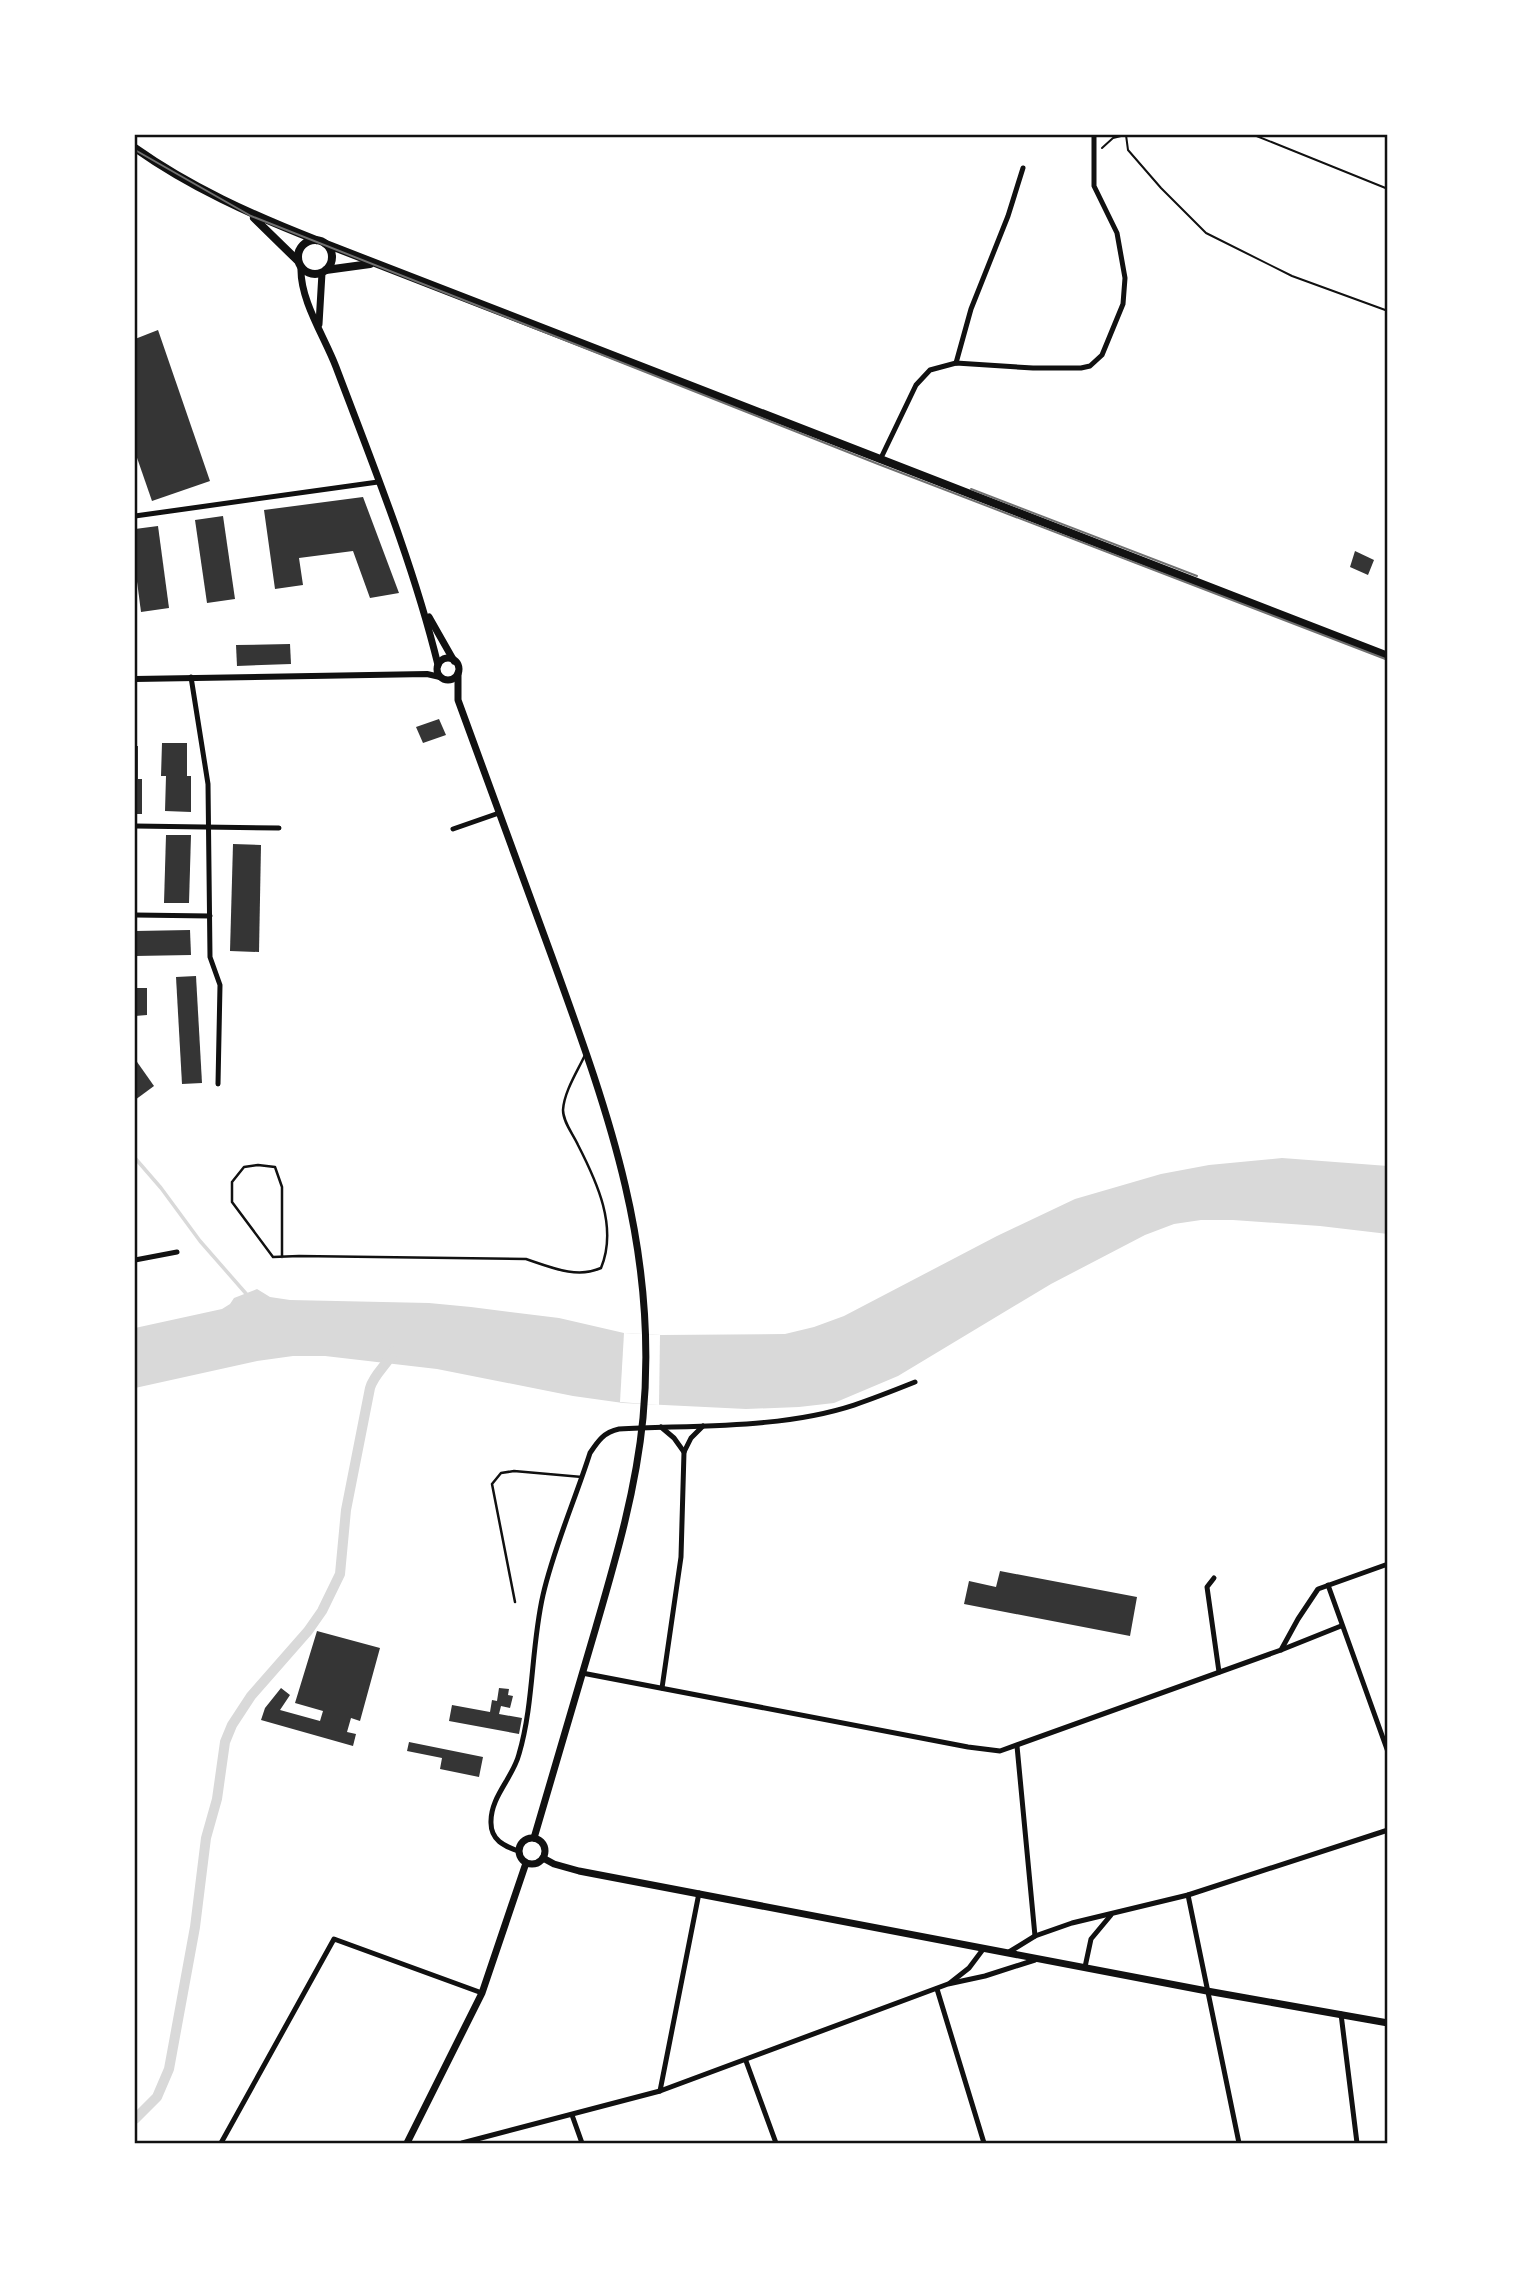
<svg xmlns="http://www.w3.org/2000/svg" width="1523" height="2278" viewBox="0 0 1523 2278" font-family="Lora,serif">
	<rect width="100%" height="100%" fill="#fff"/>
	<polygon fill="#d9d9d9" points="1282,1158 1388,1166 1388,1234 1320,1226 1233,1220 1201,1220 1174,1224 1145,1235 1051,1284 898,1376 834,1403 799,1407 746,1409 623,1403 573,1396 437,1369 325,1356 293,1356 257,1361 135,1388 135,1328 222,1309 230,1304 234,1298 257,1289 270,1297 290,1300 429,1303 471,1307 559,1318 624,1333 661,1335 785,1334 814,1327 844,1316 997,1236 1075,1199 1161,1174 1209,1165"/>
	<polygon fill="#fff" points="624,1333 660,1335 659,1405 620,1402"/>
	<g fill="none" stroke-linecap="round" stroke-linejoin="round">
		<polyline stroke="#d9d9d9" stroke-width="3.5" points="135,1158 161,1188 200,1241 249,1297"/>
		<path stroke="#d9d9d9" stroke-width="10" d="M 135,2119 L 157,2097 L 169,2069 L 195,1927 L 206,1838 L 217,1799 L 225,1742 L 232,1725 L 251,1696 L 308,1631 L 322,1611 L 340,1574 L 346,1510 L 370,1388 C 374,1374 387,1365 394,1351"/>
	</g>
	<g fill="#353535">
		<polygon points="158,330 210,481 152,501 135,452 135,339"/>
		<polygon points="363,497 399,593 370,598 353,551 299,558 303,585 275,589 264,510"/>
		<polygon points="223,516 235,599 207,603 195,520"/>
		<polygon points="158,526 169,608 141,612 135,566 135,529"/>
		<polygon points="1355,551 1374,560 1368,575 1350,567"/>
		<polygon points="290,644 291,664 237,666 236,645"/>
		<polygon points="439,719 446,735 423,743 416,727"/>
		<polygon points="162,743 187,743 187,776 191,776 191,812 165,811 166,776 161,776"/>
		<polygon points="135,746 138,746 138,779 142,779 142,814 135,814"/>
		<polygon points="166,835 191,835 189,903 164,903"/>
		<polygon points="233,844 261,845 259,952 230,951"/>
		<polygon points="190,930 191,955 135,956 135,931"/>
		<polygon points="196,976 202,1083 182,1084 176,977"/>
		<polygon points="135,988 147,988 147,1015 135,1016"/>
		<polygon points="135,1059 154,1086 135,1100"/>
		<polygon points="1000,1571 1137,1597 1130,1636 964,1604 969,1581 996,1587"/>
		<polygon points="317,1631 380,1648 360,1721 351,1718 347,1732 356,1734 353,1746 261,1720 265,1708 281,1688 290,1695 280,1710 320,1721 323,1711 295,1703"/>
		<polygon points="499,1688 509,1689 508,1695 513,1696 510,1708 501,1706 499,1714 522,1718 519,1734 449,1721 452,1705 490,1712 492,1700 497,1701"/>
		<polygon points="409,1742 483,1757 479,1777 440,1769 442,1758 407,1751"/>
	</g>
	<g fill="none" stroke-linecap="round" stroke-linejoin="round">
		<g stroke="#111" stroke-width="2">
			<polyline points="1126,135 1128,150 1161,188 1206,233 1292,276 1388,311"/>
			<polyline points="1156,135 1192,135"/>
			<polyline points="1254,135 1388,189"/>
			<polyline points="1102,148 1113,138 1125,135"/>
		</g>
		<g stroke="#111" stroke-width="2.5">
			<path d="M 282,1257 L 282,1187 L 275,1167 L 258,1165 L 244,1167 L 232,1182 L 232,1202 L 273,1257 L 299,1256 L 526,1259 C 550,1267 577,1279 601,1268 C 618,1227 597,1182 578,1145 C 573,1134 563,1122 563,1110 C 564,1092 577,1072 585,1055"/>
			<polyline points="515,1602 492,1484 501,1473 514,1471 582,1477"/>
		</g>
		<g stroke="#111" stroke-width="5">
			<polyline points="956,363 971,309 1008,216 1023,168"/>
			<polyline points="880,460 916,385 930,370 956,363 1033,368 1081,368 1090,366 1102,355 1123,304 1125,278 1117,233 1094,186 1094,135"/>
			<polyline points="135,516 378,482"/>
			<polyline points="191,677 208,784 210,957 220,985 218,1084"/>
			<polyline points="135,826 279,828"/>
			<polyline points="453,829 499,813"/>
			<polyline points="135,915 210,916"/>
			<polyline points="135,1260 177,1252"/>
			<polyline points="661,1427 674,1438 684,1452"/>
			<polyline points="1214,1578 1207,1587 1219,1672"/>
			<polyline points="1328,1585 1388,1752"/>
			<polyline points="1281,1650 1298,1619 1318,1589 1388,1564"/>
			<polyline points="582,1673 968,1747 1000,1751 1281,1650 1341,1626"/>
			<polyline points="662,1688 681,1557 684,1452 691,1438 703,1426"/>
			<polyline points="1017,1746 1035,1936"/>
			<path d="M 518,1851 C 504,1846 491,1840 491,1823 C 490,1797 513,1778 519,1754 C 534,1703 531,1647 543,1595 C 554,1547 575,1500 590,1453 C 598,1441 604,1432 619,1429 C 695,1425 781,1429 854,1405 C 875,1398 895,1390 915,1382"/>
			<polyline points="1188,1895 1239,2143"/>
			<polyline points="1009,1952 1035,1936 1072,1923 1188,1895 1388,1830"/>
			<polyline points="1085,1967 1091,1939 1111,1915"/>
			<polyline points="950,1983 969,1968 984,1948"/>
			<polyline points="937,1989 984,2143"/>
			<polyline points="1341,2014 1357,2143"/>
			<polyline points="746,2061 776,2143"/>
			<polyline points="660,2091 699,1893"/>
			<polyline points="572,2115 582,2143"/>
			<polyline points="221,2143 334,1939 482,1993"/>
			<polyline points="462,2143 660,2091 948,1984 985,1976 1035,1960"/>
		</g>
		<polyline stroke="#111" stroke-width="6" points="135,679 427,674 440,677"/>
		<g stroke="#111" stroke-width="7">
			<path d="M 301,268 C 300,300 324,336 336,367 C 373,465 413,563 438,665"/>
			<polyline points="319,324 322,273"/>
			<polyline points="429,617 454,661"/>
			<circle cx="448" cy="669" r="11"/>
			<path d="M 458,673 L 458,700 C 489,785 520,871 552,957 C 608,1112 659,1250 643,1418 C 636,1490 616,1558 596,1627 C 575,1697 555,1768 534,1838"/>
			<circle cx="532" cy="1851" r="13"/>
			<polyline points="543,1858 554,1864 579,1871 1207,1991 1388,2023"/>
			<polyline points="407,2143 482,1993 526,1863"/>
		</g>
		<g stroke="#111" stroke-width="8">
			<path d="M 135,148 C 190,187 252,215 316,240"/>
			<polyline points="254,218 298,261"/>
			<circle cx="315" cy="257" r="17"/>
			<polyline points="326,244 1388,656"/>
			<polyline points="326,270 370,264"/>
		</g>
		<g stroke="#707070" stroke-width="2">
			<polyline points="135,150 251,216 878,464 1388,660"/>
			<polyline points="971,489 1197,576"/>
		</g>
	</g>
	<rect width="1523" height="2278" fill="none" stroke="#ffffff" stroke-width="273"/>
	<rect x="136" y="136" width="1250" height="2006" fill="none" stroke="#111" stroke-width="2.5"/>
</svg>
